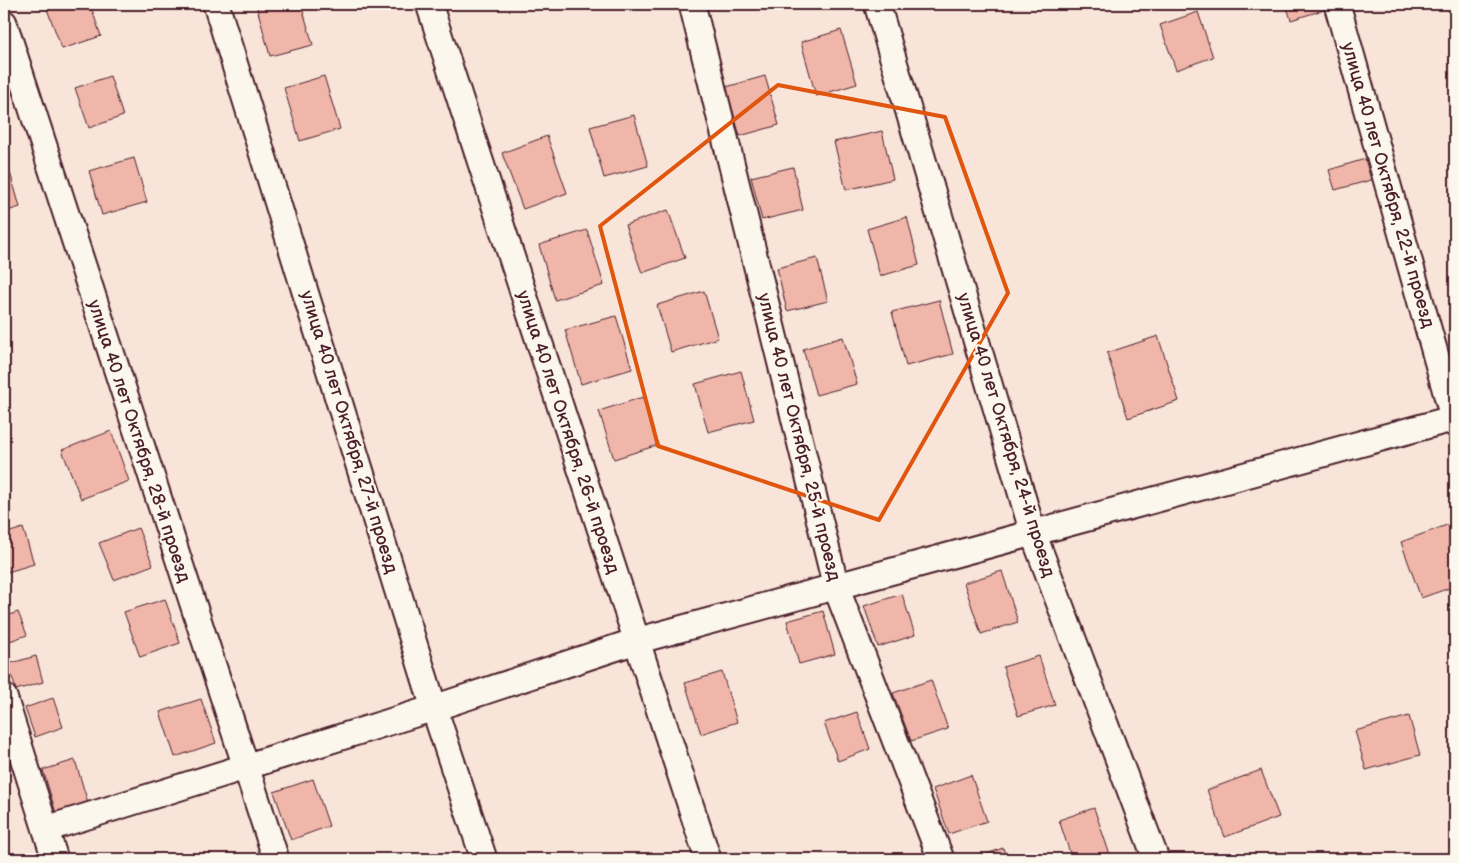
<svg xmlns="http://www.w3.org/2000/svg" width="1459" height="863" viewBox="0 0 1459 863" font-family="'Balsamiq Sans',sans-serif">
	<rect width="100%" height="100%" fill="#f8e4d8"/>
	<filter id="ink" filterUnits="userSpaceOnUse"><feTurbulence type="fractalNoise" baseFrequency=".02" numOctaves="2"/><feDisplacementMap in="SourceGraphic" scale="10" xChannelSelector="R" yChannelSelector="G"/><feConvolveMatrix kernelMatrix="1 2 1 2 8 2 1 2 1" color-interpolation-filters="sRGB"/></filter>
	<g filter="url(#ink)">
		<g fill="#f0b6aa" stroke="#4a1f2b">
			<polygon points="62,4 90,4 101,36 62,49 47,9"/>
			<polygon points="256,4 301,4 313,45 270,56"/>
			<polygon points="1286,4 1332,4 1333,7 1291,20"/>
			<polygon points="1198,12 1213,57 1176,70 1160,25"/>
			<polygon points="841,30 857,84 816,96 801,42"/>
			<polygon points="110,76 123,116 89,128 75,88"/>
			<polygon points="324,76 340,129 300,141 284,88"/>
			<polygon points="765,76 779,125 740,136 726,87"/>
			<polygon points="634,115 648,166 604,178 590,127"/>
			<polygon points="882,131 893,179 846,190 834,142"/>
			<polygon points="547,136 567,193 523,209 502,153"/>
			<polygon points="134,158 147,202 102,215 89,171"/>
			<polygon points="1365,159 1371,180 1335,190 1329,170"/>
			<polygon points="793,167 803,210 762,220 751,177"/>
			<polygon points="9,169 20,207 4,212 4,171"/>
			<polygon points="668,210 685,258 642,273 625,225"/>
			<polygon points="907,217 919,265 880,276 867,229"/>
			<polygon points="587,230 604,285 555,300 539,245"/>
			<polygon points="817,258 828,301 787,311 777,268"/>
			<polygon points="704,291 718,338 671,352 657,305"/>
			<polygon points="939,300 953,354 906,366 892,312"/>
			<polygon points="616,316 632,369 581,384 565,330"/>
			<polygon points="1158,336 1179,401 1128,418 1107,353"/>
			<polygon points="843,337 857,384 816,395 803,349"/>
			<polygon points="741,371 754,420 708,432 695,384"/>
			<polygon points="643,397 658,445 614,459 599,411"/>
			<polygon points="111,431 129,481 81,499 62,450"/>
			<polygon points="1455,522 1455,586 1421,598 1401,542"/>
			<polygon points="23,528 34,564 4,573 4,534"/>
			<polygon points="138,528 153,565 114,580 99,543"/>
			<polygon points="1002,571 1018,622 981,634 964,583"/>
			<polygon points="902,594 915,635 878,647 864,606"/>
			<polygon points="165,599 180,643 140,657 124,612"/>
			<polygon points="823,611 835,654 799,664 787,621"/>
			<polygon points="18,612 27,635 4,643 4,617"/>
			<polygon points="36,656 43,682 16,690 8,664"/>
			<polygon points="1039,656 1055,705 1018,716 1003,667"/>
			<polygon points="722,672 737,722 701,734 685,683"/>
			<polygon points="931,680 948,729 911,741 893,693"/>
			<polygon points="53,698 63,727 35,737 25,708"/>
			<polygon points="201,699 216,743 175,757 160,712"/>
			<polygon points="857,712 870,749 838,761 824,723"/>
			<polygon points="1409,716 1420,755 1366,770 1355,731"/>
			<polygon points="75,760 88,803 56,813 43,770"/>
			<polygon points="1261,770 1279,817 1225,837 1207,790"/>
			<polygon points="971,775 987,821 949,834 933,789"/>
			<polygon points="313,779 329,826 291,840 274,792"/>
			<polygon points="1094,808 1110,855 1099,859 1072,859 1059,820"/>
			<polygon points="1003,848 1007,859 973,859"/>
		</g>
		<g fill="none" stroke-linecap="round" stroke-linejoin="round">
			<defs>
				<g id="street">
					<polyline points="216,4 434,708 484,859"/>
					<polyline points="429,4 708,859"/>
					<polyline points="692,4 836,587 941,859"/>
					<polyline points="877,4 1033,533 1156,859"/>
					<polyline points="1337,4 1455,424"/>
					<polyline points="4,23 276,859"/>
					<polyline points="4,697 55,859"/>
					<polyline points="46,829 434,708 636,641 1455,418"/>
				</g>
			</defs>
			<use href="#street" stroke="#4a1f2b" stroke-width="29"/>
			<use href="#street" stroke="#fbf7ec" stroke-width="25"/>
		</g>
	</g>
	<path fill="none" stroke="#e0560e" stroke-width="4" stroke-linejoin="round" d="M 778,85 L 945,117 L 1008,293 L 879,520 L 658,446 L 600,226 Z"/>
	<g text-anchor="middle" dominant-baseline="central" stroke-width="4.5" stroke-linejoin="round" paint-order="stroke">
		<g font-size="18" fill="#4a1f2b" stroke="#fbf7ec">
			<text transform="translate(1388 185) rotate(74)">улица 40 лет Октября, 22-й проезд</text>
			<text transform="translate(349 432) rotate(73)">улица 40 лет Октября, 27-й проезд</text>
			<text transform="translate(568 432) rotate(72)">улица 40 лет Октября, 26-й проезд</text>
			<text transform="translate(1006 435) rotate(73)">улица 40 лет Октября, 24-й проезд</text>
			<text transform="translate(799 437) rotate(76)">улица 40 лет Октября, 25-й проезд</text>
			<text transform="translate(139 441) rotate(72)">улица 40 лет Октября, 28-й проезд</text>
		</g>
	</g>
	<rect width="1459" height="863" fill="none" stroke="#fbf7ec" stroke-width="20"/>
	<rect x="10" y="10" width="1439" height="843" fill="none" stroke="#4a1f2b" stroke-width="2" filter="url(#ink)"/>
</svg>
